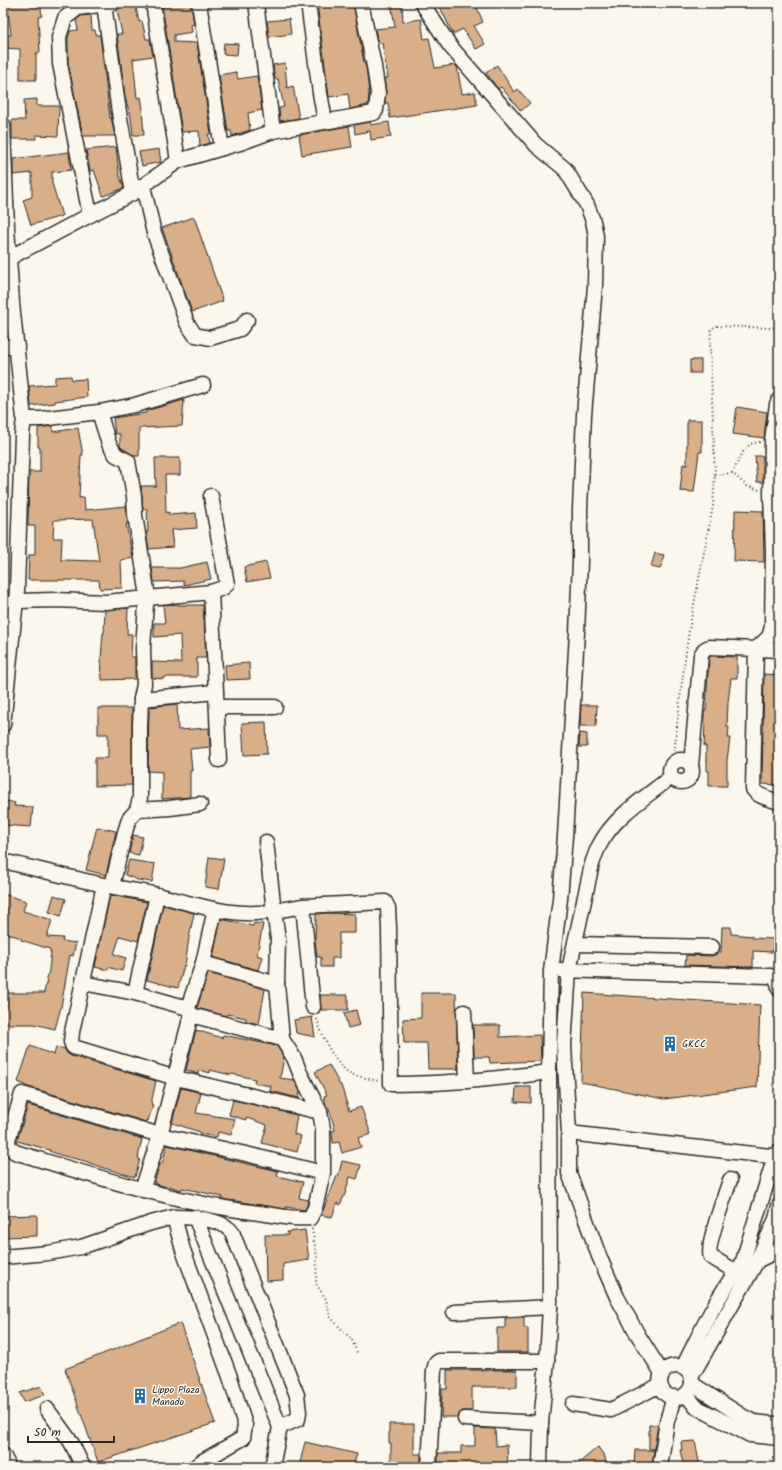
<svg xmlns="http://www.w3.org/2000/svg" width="782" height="1470" viewBox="0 0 782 1470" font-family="Kalam,sans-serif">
	<rect width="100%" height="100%" fill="#fbf7ec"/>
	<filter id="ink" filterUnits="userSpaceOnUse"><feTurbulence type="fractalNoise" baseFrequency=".025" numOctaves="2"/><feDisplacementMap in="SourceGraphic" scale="8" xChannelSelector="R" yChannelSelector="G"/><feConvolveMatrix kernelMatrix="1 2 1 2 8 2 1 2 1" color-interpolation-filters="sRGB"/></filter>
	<g filter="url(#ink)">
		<g fill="#d9af8a" stroke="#2b2b2b" fill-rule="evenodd">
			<polygon points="7,3 40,3 42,16 38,17 40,53 36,53 36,80 20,80 20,49 3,48 3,35 11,35"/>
			<polygon points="135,3 139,22 142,21 146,39 150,39 153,56 133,59 137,98 141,97 143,109 142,109 144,135 133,135 130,111 129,111 125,96 117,34 122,34 117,10 121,5"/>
			<polygon points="178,3 191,3 194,24 191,25 192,32 174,35 174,42 197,43 211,134 208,134 210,143 200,146 199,131 182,132 162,5"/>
			<polygon points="317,3 353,3 364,63 366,67 369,93 368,105 350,109 348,94 329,97"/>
			<polygon points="391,3 402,3 403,22 421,19 424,39 429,38 435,68 455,65 457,67 462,94 475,92 477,105 390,118 388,103 385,103 386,92 384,78 388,78 382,43 378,43 375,29 395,27"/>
			<polygon points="438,3 475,3 483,22 474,26 485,44 476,49 463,29 453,34"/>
			<polygon points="91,15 92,30 95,30 96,35 100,35 110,118 111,117 115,136 83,136 68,63 68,38 70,31 78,30 76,20 81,16"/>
			<polygon points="289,19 291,34 269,37 267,21"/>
			<polygon points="224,43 238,44 237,55 223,54"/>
			<polygon points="285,63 287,88 293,86 299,118 280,121 279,108 284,107 278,79 275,79 273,65"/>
			<polygon points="497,65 514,92 518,89 530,103 521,111 501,87 498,89 486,73"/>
			<polygon points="236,72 238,79 257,76 262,110 248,113 250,130 232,136 231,131 228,131 219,75"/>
			<polygon points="37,99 37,106 59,106 58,136 36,135 36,139 12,139 12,120 25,120 24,100"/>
			<polygon points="370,122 371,125 389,122 391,137 371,140 370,131 355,134 354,125"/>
			<polygon points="349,126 352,147 302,155 299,135"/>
			<polygon points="116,147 119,174 124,188 103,196 94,170 90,171 86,150"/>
			<polygon points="159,149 161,162 142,166 139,152"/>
			<polygon points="69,152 71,170 52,172 52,183 62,216 31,225 23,200 32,197 32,173 13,175 13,159"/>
			<polygon points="194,217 223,301 192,312 162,228"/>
			<rect x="690" y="360" width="11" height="13"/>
			<polygon points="71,376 72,380 86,379 87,397 55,401 55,403 31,406 29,386 55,384 55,377"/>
			<polygon points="184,400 182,426 139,428 139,456 135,456 122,448 120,446 120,434 115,434 113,418 146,413 146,411"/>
			<polygon points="737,407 767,412 764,438 733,434"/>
			<polygon points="687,420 702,420 702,452 699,452 694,492 680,491 683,464 687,465"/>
			<path d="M 53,426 L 53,432 L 78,428 L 83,455 L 81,455 L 79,498 L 84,497 L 85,510 L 126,506 L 128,524 L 126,524 L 133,558 L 121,560 L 122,588 L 100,589 L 99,580 L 28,580 L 29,555 L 35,555 L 35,526 L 28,526 L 29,472 L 40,472 L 40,447 L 38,447 L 38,428 ZM 93,519 L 99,561 L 61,560 L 62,538 L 53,538 L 54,520 Z"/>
			<polygon points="755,456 763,456 763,482 757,482"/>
			<polygon points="155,458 180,458 180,475 165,475 166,513 169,512 169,515 196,513 197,528 171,530 173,547 149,549 146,532 148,532 147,509 143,509 141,486 156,486"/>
			<polygon points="735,510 763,511 764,562 734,561"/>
			<polygon points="655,553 664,555 660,569 651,567"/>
			<polygon points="207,562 211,579 184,585 184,581 154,582 152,568 180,568"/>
			<polygon points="266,562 270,578 247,582 244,567"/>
			<polygon points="178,604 178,605 203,605 206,658 197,658 197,677 164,677 164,679 152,678 152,662 181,663 180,635 154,637 154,623 165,623 163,605"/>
			<polygon points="128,608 127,634 132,634 131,657 135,657 135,679 102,680 101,658 103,633 104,633 105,610"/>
			<polygon points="711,656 737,657 737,678 731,678 728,702 727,727 729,727 728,738 730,738 727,760 727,786 709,786 709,771 707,771 707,760 706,760 706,746 704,746 705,721 704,721 704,711 706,711 707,687 709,658"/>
			<polygon points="249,663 250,679 226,680 225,665"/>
			<polygon points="764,674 779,675 779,785 762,784"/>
			<polygon points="177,704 178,730 209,728 210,747 190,749 192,771 190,771 190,797 162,799 162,772 148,771 149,707"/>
			<polygon points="581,705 597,705 596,726 580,726"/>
			<polygon points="98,708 132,708 132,785 95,786 95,758 108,758 108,734 98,734"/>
			<polygon points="266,722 267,754 244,755 242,723"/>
			<polygon points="580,733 587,734 587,747 579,747"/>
			<polygon points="3,800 15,803 14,806 33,807 31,827 3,825"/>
			<polygon points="97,827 116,831 106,875 86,870"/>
			<polygon points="133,835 143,837 139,855 129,853"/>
			<polygon points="209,857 224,859 219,889 205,887"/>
			<polygon points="129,860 155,864 152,882 138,880 125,875"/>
			<polygon points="3,894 26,901 23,911 52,920 47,937 63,938 62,941 76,943 73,956 70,955 61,1007 55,1029 34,1024 3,1024 3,993 44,993 49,970 51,952 50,952 50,949 21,940 21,938 3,932"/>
			<polygon points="54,895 66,899 61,916 49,912"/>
			<polygon points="110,895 147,902 138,941 120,936 114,954 126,958 122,971 108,967 108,970 95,967"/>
			<polygon points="163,905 194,913 189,938 185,966 184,965 178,988 147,980"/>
			<polygon points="328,913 355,914 355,933 339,933 339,958 332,958 332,967 321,967 321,957 317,957 315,940 316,914"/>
			<polygon points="221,919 253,926 254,923 263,924 257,955 262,957 258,970 213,957"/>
			<polygon points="722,927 731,927 731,934 752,936 752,938 774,939 772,952 753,951 753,967 685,965 686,955 712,956 721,952"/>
			<polygon points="208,973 265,989 259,1024 246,1021 246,1018 227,1014 226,1016 197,1008"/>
			<polygon points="421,993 456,993 458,1069 428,1069 427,1043 404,1043 403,1019 421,1018"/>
			<polygon points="584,993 760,1005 757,1087 664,1099 581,1082"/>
			<polygon points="320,995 348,995 348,1010 321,1010"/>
			<polygon points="356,1010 360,1025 348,1028 344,1013"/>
			<polygon points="312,1017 315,1037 296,1033 294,1020"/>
			<polygon points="473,1025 500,1025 500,1037 540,1035 541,1061 490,1063 489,1057 474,1057"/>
			<polygon points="196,1030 222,1038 223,1035 233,1037 277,1046 284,1058 280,1078 294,1080 300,1091 299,1098 270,1091 271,1086 254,1083 255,1079 232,1074 231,1075 210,1070 210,1073 199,1070 198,1074 186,1070"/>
			<polygon points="30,1046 54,1055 56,1047 65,1049 67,1053 71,1056 156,1081 151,1104 153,1105 148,1121 146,1120 146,1122 25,1086 25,1085 18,1082"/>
			<polygon points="329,1065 340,1085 341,1085 349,1111 361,1107 371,1134 358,1138 361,1147 342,1153 339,1142 333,1143 332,1131 335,1130 329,1108 328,1108 326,1105 324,1096 327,1095 315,1072"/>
			<polygon points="516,1087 531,1087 531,1103 515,1102"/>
			<polygon points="181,1088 201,1093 196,1113 235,1119 231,1135 218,1132 217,1137 200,1134 200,1132 172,1123"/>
			<polygon points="233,1100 297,1115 294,1134 301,1136 297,1152 262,1143 267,1125 247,1118 246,1120 229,1115"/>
			<polygon points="28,1105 142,1139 138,1158 140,1159 135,1177 100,1167 85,1161 60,1155 49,1151 50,1150 17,1141"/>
			<polygon points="167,1145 278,1171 277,1176 303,1182 299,1198 308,1200 307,1205 305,1210 286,1207 286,1209 222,1199 223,1197 201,1192 182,1188 181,1190 169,1186 169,1188 154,1183 160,1164 162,1164"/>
			<polygon points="342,1161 361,1165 357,1179 350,1177 345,1194 340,1205 337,1203 332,1217 321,1215 337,1176 338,1177"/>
			<polygon points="37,1215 37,1236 3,1237 3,1216"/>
			<polygon points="305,1230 309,1260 283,1264 283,1280 266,1281 265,1235 288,1235 287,1232"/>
			<polygon points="524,1317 524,1328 528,1328 528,1352 497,1352 497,1328 505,1328 505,1318"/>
			<polygon points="180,1323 215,1423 98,1462 65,1369"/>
			<polygon points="447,1370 517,1370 517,1387 472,1387 472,1411 462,1411 457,1417 441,1417 442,1389 447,1389"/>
			<polygon points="41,1386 45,1395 24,1402 20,1393"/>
			<polygon points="389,1424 414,1424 414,1454 421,1454 421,1467 391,1467 391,1443 389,1443"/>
			<polygon points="649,1425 658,1425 654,1449 649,1449"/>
			<polygon points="475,1428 495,1429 496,1446 507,1445 508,1467 438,1467 438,1453 461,1453 461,1446 475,1446"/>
			<polygon points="695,1441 700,1467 684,1467 680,1450 682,1450 681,1442"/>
			<polygon points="305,1442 357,1454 353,1467 299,1467"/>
			<polygon points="598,1447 605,1457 606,1467 574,1467"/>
			<polygon points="635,1450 654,1450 652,1467 634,1467"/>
		</g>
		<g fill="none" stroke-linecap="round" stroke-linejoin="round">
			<defs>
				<g id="minor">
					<polyline points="153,3 178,161"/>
					<polyline points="199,3 222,148"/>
					<polyline points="256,3 273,131"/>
					<polyline points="308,3 320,93 325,121"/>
					<polyline points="422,3 450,46 536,145 565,169 587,205 593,221 596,236 595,286 584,415 580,509 580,561 577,633 565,836 560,899 551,971 549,1072 550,1307 547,1361 541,1423 540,1467"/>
					<polyline points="104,4 119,112 133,193"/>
					<polyline points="3,125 7,227 12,303 24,419 22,435 17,590 3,725"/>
					<polyline points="143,186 154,233 187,323 195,335 210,338 240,329 247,320"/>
					<polyline points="90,215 60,64 59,37 65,18 78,8 113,3"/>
					<polyline points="9,258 90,215 133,193 178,161 243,142 273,131 374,113 376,110 378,93 374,66 361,3"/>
					<polyline points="3,347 17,346"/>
					<polyline points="99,412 135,405 203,385"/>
					<polyline points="24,419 40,419 99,412 109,444 116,455 128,461 134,496 135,515 147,590 143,648 144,684 141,699 140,726 140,798 137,810 129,819 125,832 112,886"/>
					<polyline points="211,496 227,584 223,588 211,592"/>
					<polyline points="17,601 55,600 106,602 211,592 216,692 141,699"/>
					<polyline points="756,649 769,637 772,627 773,552 771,493 772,440 777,404 779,400"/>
					<polyline points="756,649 779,650"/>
					<polyline points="216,692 219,760"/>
					<polyline points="217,707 275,707"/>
					<circle cx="681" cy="771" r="11"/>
					<path d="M 691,765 L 701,655 L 705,649 L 709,647 L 756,649 L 753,789 C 758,797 770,799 779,802"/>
					<polyline points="137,810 170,808 200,804"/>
					<polyline points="266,842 274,911 303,906"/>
					<path d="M 3,861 C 37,869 70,878 104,885 C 121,889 140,891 157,895 C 195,904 235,919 274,911 L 278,939 L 277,984 L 282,1039 L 294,1058 L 300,1073 L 320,1112 L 323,1129 L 323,1173 L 315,1208 L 310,1218 C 292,1220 277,1215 259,1213 C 175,1203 95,1176 15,1152 L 9,1147 L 8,1140 L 22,1094 L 160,1135 L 246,1154 L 323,1173"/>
					<polyline points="104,885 72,1032 71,1042 73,1047 176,1078 320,1112"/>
					<polyline points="575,944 712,947"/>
					<polyline points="203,963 277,984"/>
					<path d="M 560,970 L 770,976 C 777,977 778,981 779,989"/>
					<polyline points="83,983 135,993 188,1008"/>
					<polyline points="135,993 157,895"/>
					<path d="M 313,1007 L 303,906 L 385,902 L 388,908 L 389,928 L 391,1084 C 444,1084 497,1079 549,1072"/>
					<polyline points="464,1012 467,1081"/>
					<polyline points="191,1015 282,1039"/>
					<polyline points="569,1133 779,1157"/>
					<path d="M 730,1180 C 726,1193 705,1248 711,1257 L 735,1271"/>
					<polyline points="142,1190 160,1135 191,1015 188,1008 203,963 215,909"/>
					<polyline points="195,1217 280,1427 272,1467"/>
					<polyline points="3,1257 48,1253 81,1247 151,1223 174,1217"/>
					<polyline points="754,1262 779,1250"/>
					<polyline points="454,1312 550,1307"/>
					<circle cx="676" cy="1382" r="16"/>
					<path d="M 683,1367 C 701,1332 717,1295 742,1264 L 775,1156 L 779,1151"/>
					<path d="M 662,1373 L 638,1335 L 617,1297 L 599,1256 L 569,1173 L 569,1133 L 564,1046 L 569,970 L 592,864 C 594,858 596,852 599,846 C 614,816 645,798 671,777"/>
					<polyline points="691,1377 757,1261 776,1219 779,1206"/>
					<polyline points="692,1384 742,1416 754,1422 772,1424 779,1424"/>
					<polyline points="686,1394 696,1407 750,1435 779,1438"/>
					<polyline points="573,1404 611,1410 660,1385"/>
					<polyline points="47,1409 71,1442 83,1467"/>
					<polyline points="465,1419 541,1423"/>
					<polyline points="3,1455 9,1467"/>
					<path d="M 195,1467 L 201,1462 L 243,1438 L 245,1425 L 230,1377 L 183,1250 L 174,1217 C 191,1217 221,1218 232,1232 L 297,1395 L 299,1412 L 298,1419 L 280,1427"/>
					<polyline points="429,1467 434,1370 436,1363 439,1361 547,1361"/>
					<polyline points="660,1467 667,1421 674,1397"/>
				</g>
			</defs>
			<use href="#minor" stroke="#2b2b2b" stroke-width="17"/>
			<g stroke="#2b2b2b" stroke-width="2" stroke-dasharray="1 3" stroke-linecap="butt">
				<polyline points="715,475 731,473"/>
				<polyline points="759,490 747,486 732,473 743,452 750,444 760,442"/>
				<polyline points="673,763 682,681 689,630 713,506 715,475 710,347 711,329 717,326 772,328 779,325"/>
				<path d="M 317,1019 C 322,1036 336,1069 354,1075 C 361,1077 370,1079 378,1081"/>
				<polyline points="312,1229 317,1257 316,1284 326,1299 330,1317 352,1340 358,1355"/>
			</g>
			<use href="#minor" stroke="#fbf7ec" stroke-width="14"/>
		</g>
	</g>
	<defs>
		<symbol id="building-bare" viewBox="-9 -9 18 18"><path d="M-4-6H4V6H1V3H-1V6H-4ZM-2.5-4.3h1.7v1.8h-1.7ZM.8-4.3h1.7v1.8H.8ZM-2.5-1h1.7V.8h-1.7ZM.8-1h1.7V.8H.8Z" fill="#1f6fb2" stroke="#fbf7ec" stroke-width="2.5" paint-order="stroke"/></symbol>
	</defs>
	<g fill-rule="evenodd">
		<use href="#building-bare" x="659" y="1033" width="22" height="22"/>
		<use href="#building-bare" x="129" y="1385" width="22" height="22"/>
	</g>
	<g text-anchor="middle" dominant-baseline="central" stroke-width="3" stroke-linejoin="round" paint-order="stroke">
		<g font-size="10" fill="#2b2b2b" stroke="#fbf7ec" text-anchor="start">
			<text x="682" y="1044">GKCC</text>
			<text x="152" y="1390">Lippo Plaza<tspan x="152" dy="12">Manado</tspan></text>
		</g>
	</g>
	<rect width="782" height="1470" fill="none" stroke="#fbf7ec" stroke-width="16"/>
	<rect x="8" y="8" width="766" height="1454" fill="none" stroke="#2b2b2b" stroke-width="1.5" filter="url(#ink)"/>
	<path d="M28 1436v6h86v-6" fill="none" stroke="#2b2b2b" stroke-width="2"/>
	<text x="34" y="1436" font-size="12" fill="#2b2b2b" stroke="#fbf7ec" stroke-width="3" paint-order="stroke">50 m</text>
</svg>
